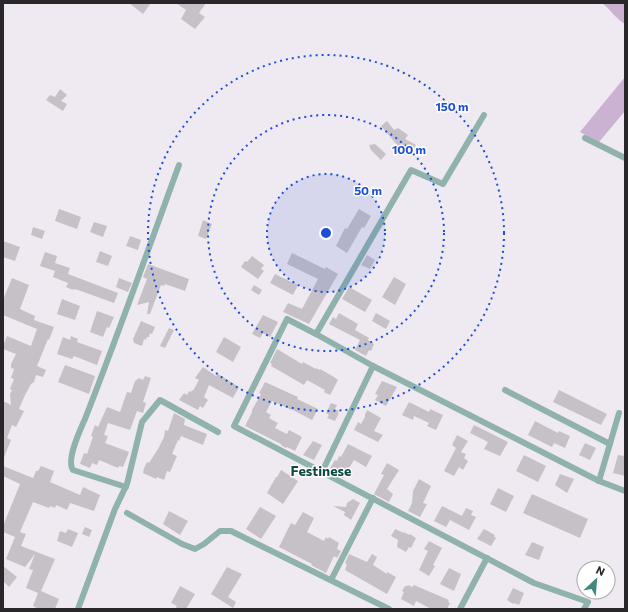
<svg xmlns="http://www.w3.org/2000/svg" width="628" height="612" viewBox="0 0 628 612" font-family="Commissioner,sans-serif">
	<rect width="100%" height="100%" fill="#efeaf1"/>
	<g fill="#cbb2d3">
		<path d="M 602,3 L 625,3 L 625,24 C 616,19 610,9 602,3 Z"/>
		<polygon points="625,77 625,111 599,142 580,132"/>
	</g>
	<g fill="#c6c1c7">
		<polygon points="129,3 151,3 143,14"/>
		<polygon points="176,3 206,3 199,13 205,17 195,29 181,19 186,10"/>
		<polygon points="60,89 67,95 61,101 67,104 63,111 46,100 50,95 55,97"/>
		<polygon points="387,121 394,130 398,128 408,135 405,139 416,145 412,153 398,146 381,126"/>
		<polygon points="375,144 386,154 381,160 371,150 369,145"/>
		<polygon points="59,209 81,217 77,229 55,221"/>
		<polygon points="359,209 371,216 364,228 362,227 347,253 336,246 345,228 347,229"/>
		<polygon points="203,220 212,224 206,239 198,236"/>
		<polygon points="94,222 107,226 103,237 90,232"/>
		<polygon points="33,227 45,231 42,239 31,235"/>
		<polygon points="130,236 141,240 138,250 126,246"/>
		<polygon points="3,241 20,247 15,261 3,257"/>
		<polygon points="100,251 112,256 108,266 96,262"/>
		<polygon points="45,252 57,256 55,263 70,268 68,274 118,293 114,303 78,290 73,289 73,290 66,287 68,283 53,277 55,271 40,266"/>
		<polygon points="292,253 325,269 326,267 338,274 309,324 283,312 288,303 302,309 318,279 287,264"/>
		<polygon points="367,255 375,260 370,269 361,265"/>
		<polygon points="252,256 264,265 261,269 264,271 258,279 241,267 245,261 247,262"/>
		<polygon points="148,264 189,279 185,291 165,284 164,286 161,285 150,314 147,314 149,302 137,305 147,279 143,277"/>
		<polygon points="275,274 298,285 293,295 270,283"/>
		<polygon points="394,277 406,284 395,305 382,297"/>
		<polygon points="12,278 29,285 20,309 35,316 34,320 54,327 49,340 48,339 37,366 46,370 43,377 36,375 34,382 31,384 25,395 19,409 24,411 16,427 12,425 7,438 11,440 3,460 3,401 11,405 10,394 12,390 10,389 14,379 11,378 14,369 11,368 11,364 16,354 3,349 3,346 7,336 31,346 37,329 3,315 3,300"/>
		<polygon points="119,278 132,283 128,292 116,287"/>
		<polygon points="254,285 262,290 259,295 251,290"/>
		<polygon points="349,287 372,300 365,312 342,299"/>
		<polygon points="62,299 80,306 75,320 57,314"/>
		<polygon points="97,311 114,317 109,328 107,327 103,337 90,332"/>
		<polygon points="339,313 358,324 355,330 369,338 368,340 374,344 371,351 369,350 366,356 355,350 360,340 329,324 333,317 336,319"/>
		<polygon points="376,313 390,321 386,329 372,321"/>
		<polygon points="263,315 278,322 270,337 263,333 260,338 252,334"/>
		<polygon points="141,321 155,327 152,334 150,333 149,337 147,337 146,340 144,339 142,346 134,343 133,339"/>
		<polygon points="169,328 174,330 165,348 160,346"/>
		<polygon points="71,336 78,339 77,342 102,351 97,365 74,356 72,359 57,354 63,337 70,340"/>
		<polygon points="224,337 241,347 233,362 216,352"/>
		<polygon points="277,349 302,364 303,362 316,369 316,368 320,370 320,369 334,377 338,380 330,395 324,392 325,390 307,380 304,385 271,366 272,364 270,363"/>
		<polygon points="65,365 95,376 89,394 58,382"/>
		<polygon points="203,367 216,376 218,374 239,387 233,398 209,385 204,397 208,400 203,408 200,406 198,410 179,400 184,393 187,395 189,391 191,392 192,390 193,391 199,380 195,378"/>
		<polygon points="145,376 151,378 143,402 146,403 143,413 137,411 130,430 108,423 104,435 108,436 105,443 129,452 123,467 119,466 118,468 99,460 97,465 92,463 90,468 80,464 84,453 87,454 93,437 91,436 95,425 98,427 107,407 120,412 127,392 131,393 135,381 139,378 143,380"/>
		<polygon points="382,381 397,387 386,406 375,400 378,395 375,394"/>
		<polygon points="265,382 298,397 297,399 318,409 312,420 291,409 291,410 286,407 272,401 266,412 271,415 269,418 278,423 275,428 287,434 289,430 302,437 295,451 287,447 286,448 281,445 281,444 245,426 252,412 252,410 261,394 259,393"/>
		<polygon points="559,390 607,414 601,425 553,402"/>
		<polygon points="409,402 429,412 430,409 443,415 436,430 427,426 429,423 414,416 413,420 402,415"/>
		<polygon points="331,403 337,405 335,409 339,411 337,412 339,413 335,421 327,418 329,415 326,413"/>
		<polygon points="367,410 381,418 374,431 383,435 378,442 354,430 358,422 361,424 365,417 365,413 366,413"/>
		<polygon points="174,413 185,419 184,425 207,434 203,445 181,436 179,441 178,440 172,454 177,456 170,472 167,471 164,480 157,477 156,479 143,473 144,468 147,462 149,463 158,449 164,437 165,430 168,431"/>
		<polygon points="535,421 558,433 559,431 570,436 565,448 554,443 552,447 528,435"/>
		<polygon points="474,425 508,442 500,456 484,449 488,442 470,433"/>
		<polygon points="457,435 468,441 461,452 466,454 464,458 468,461 463,470 459,467 454,476 444,471 456,448 452,445"/>
		<polygon points="313,441 322,445 314,460 303,455"/>
		<polygon points="585,443 596,448 590,460 579,455"/>
		<polygon points="348,444 372,456 366,467 354,460 343,478 329,470 335,460 337,461 339,456 341,457"/>
		<polygon points="524,455 546,466 538,482 516,471"/>
		<polygon points="618,455 625,456 625,476 613,473"/>
		<polygon points="387,463 399,470 387,489 393,494 389,502 374,494 384,475 381,474"/>
		<polygon points="3,466 33,478 36,471 38,471 41,466 54,471 50,482 80,495 83,487 100,495 94,511 70,503 67,510 56,505 55,508 50,506 49,508 33,502 20,532 26,534 21,546 55,559 41,591 59,599 55,609 39,609 33,606 38,593 26,588 33,570 29,569 35,554 25,567 6,559 15,537 3,532 3,526 20,484 3,476"/>
		<polygon points="281,470 298,481 283,504 267,493 276,477 277,477"/>
		<polygon points="560,474 574,479 567,493 555,485"/>
		<polygon points="419,479 431,486 423,503 427,504 420,517 408,511 412,503 413,491"/>
		<polygon points="498,488 514,496 506,512 490,504"/>
		<polygon points="532,494 588,519 580,538 523,513"/>
		<polygon points="353,499 360,503 351,520 344,515 345,512 333,506 346,507 347,503"/>
		<polygon points="442,506 462,516 466,508 473,511 471,515 476,517 469,530 450,520 446,527 434,521"/>
		<polygon points="260,507 276,516 261,539 246,529"/>
		<polygon points="169,511 188,521 180,535 163,524"/>
		<polygon points="303,512 314,518 307,532 324,541 326,537 328,539 329,537 339,543 337,549 341,551 337,558 334,556 326,573 311,565 312,564 279,547 291,523 295,525"/>
		<polygon points="85,527 92,530 89,537 82,534"/>
		<polygon points="68,529 78,533 72,547 57,541 60,531 66,533"/>
		<polygon points="395,529 404,533 404,532 409,535 410,534 416,538 411,548 409,547 406,552 397,547 398,540 391,536"/>
		<polygon points="484,529 495,535 494,536 496,538 491,546 477,539"/>
		<polygon points="429,541 442,548 433,565 435,566 429,576 419,570 428,551 424,549"/>
		<polygon points="532,542 544,547 539,560 525,555"/>
		<polygon points="349,554 367,562 372,554 377,557 373,565 387,574 387,572 396,577 387,594 345,570 347,564 345,563"/>
		<polygon points="3,566 17,577 9,587 3,581"/>
		<polygon points="227,567 242,574 228,597 236,602 233,608 211,594"/>
		<polygon points="449,568 461,574 454,591 440,584"/>
		<polygon points="408,585 412,587 414,585 449,600 448,602 450,603 447,609 431,609 416,601 414,606 401,599 404,592 402,591 405,586 407,586"/>
		<polygon points="180,586 195,594 186,609 175,609 177,606 171,603"/>
		<polygon points="513,588 524,593 519,605 514,603 513,604 507,600"/>
	</g>
	<g fill="none" stroke-linecap="round" stroke-linejoin="round">
		<g stroke="#8fb2ac" stroke-width="6">
			<polyline points="585,138 625,158"/>
			<polyline points="316,334 411,170 443,184 484,115"/>
			<polyline points="505,390 610,444"/>
			<polyline points="322,472 373,366"/>
			<polyline points="599,481 619,413"/>
			<path d="M 126,487 L 73,470 C 66,460 80,430 85,419 C 118,335 148,250 179,165"/>
			<polyline points="127,513 182,544 195,549 204,544 220,531 231,531 389,609"/>
			<polyline points="331,580 373,498"/>
			<polyline points="78,609 115,509 127,484 142,422 160,400 218,432"/>
			<polyline points="460,609 487,558"/>
			<polyline points="584,609 588,602 534,583 234,426 287,319 316,334 373,366 599,481 625,491"/>
		</g>
	</g>
	<circle cx="326" cy="233" r="59" fill="#1d4ed8" fill-opacity=".12"/>
	<g fill="none" stroke="#1d4ed8" stroke-width="2" stroke-dasharray="2 4">
		<circle cx="326" cy="233" r="59"/>
		<circle cx="326" cy="233" r="118"/>
		<circle cx="326" cy="233" r="178"/>
	</g>
	<g text-anchor="middle" dominant-baseline="central" stroke-width="3" stroke-linejoin="round" paint-order="stroke">
		<g font-size="14" font-weight="bold" fill="#0c4942" stroke="#fff">
			<text x="321" y="470">Festinese</text>
		</g>
	</g>
	<circle cx="326" cy="233" r="6" fill="#1d4ed8" stroke="#fff" stroke-width="2"/>
	<g font-size="12" text-anchor="middle" font-weight="bold" fill="#1d4ed8" stroke="#fff" stroke-width="3" stroke-linejoin="round" paint-order="stroke">
		<text x="452" y="111">150 m</text>
		<text x="409" y="154">100 m</text>
		<text x="368" y="195">50 m</text>
	</g>
	<rect width="628" height="612" fill="none" stroke="#292729" stroke-width="8"/>
	<g transform="translate(596 580) rotate(26)"><circle r="19" fill="#ffffff" stroke="#a9a9a9"/>
	<path d="M0-3L7 15L0 10L-7 15Z" fill="#42877d"/>
	<text y="-6" font-size="11" font-weight="bold" text-anchor="middle" fill="#292729">N</text>
	</g>
</svg>
